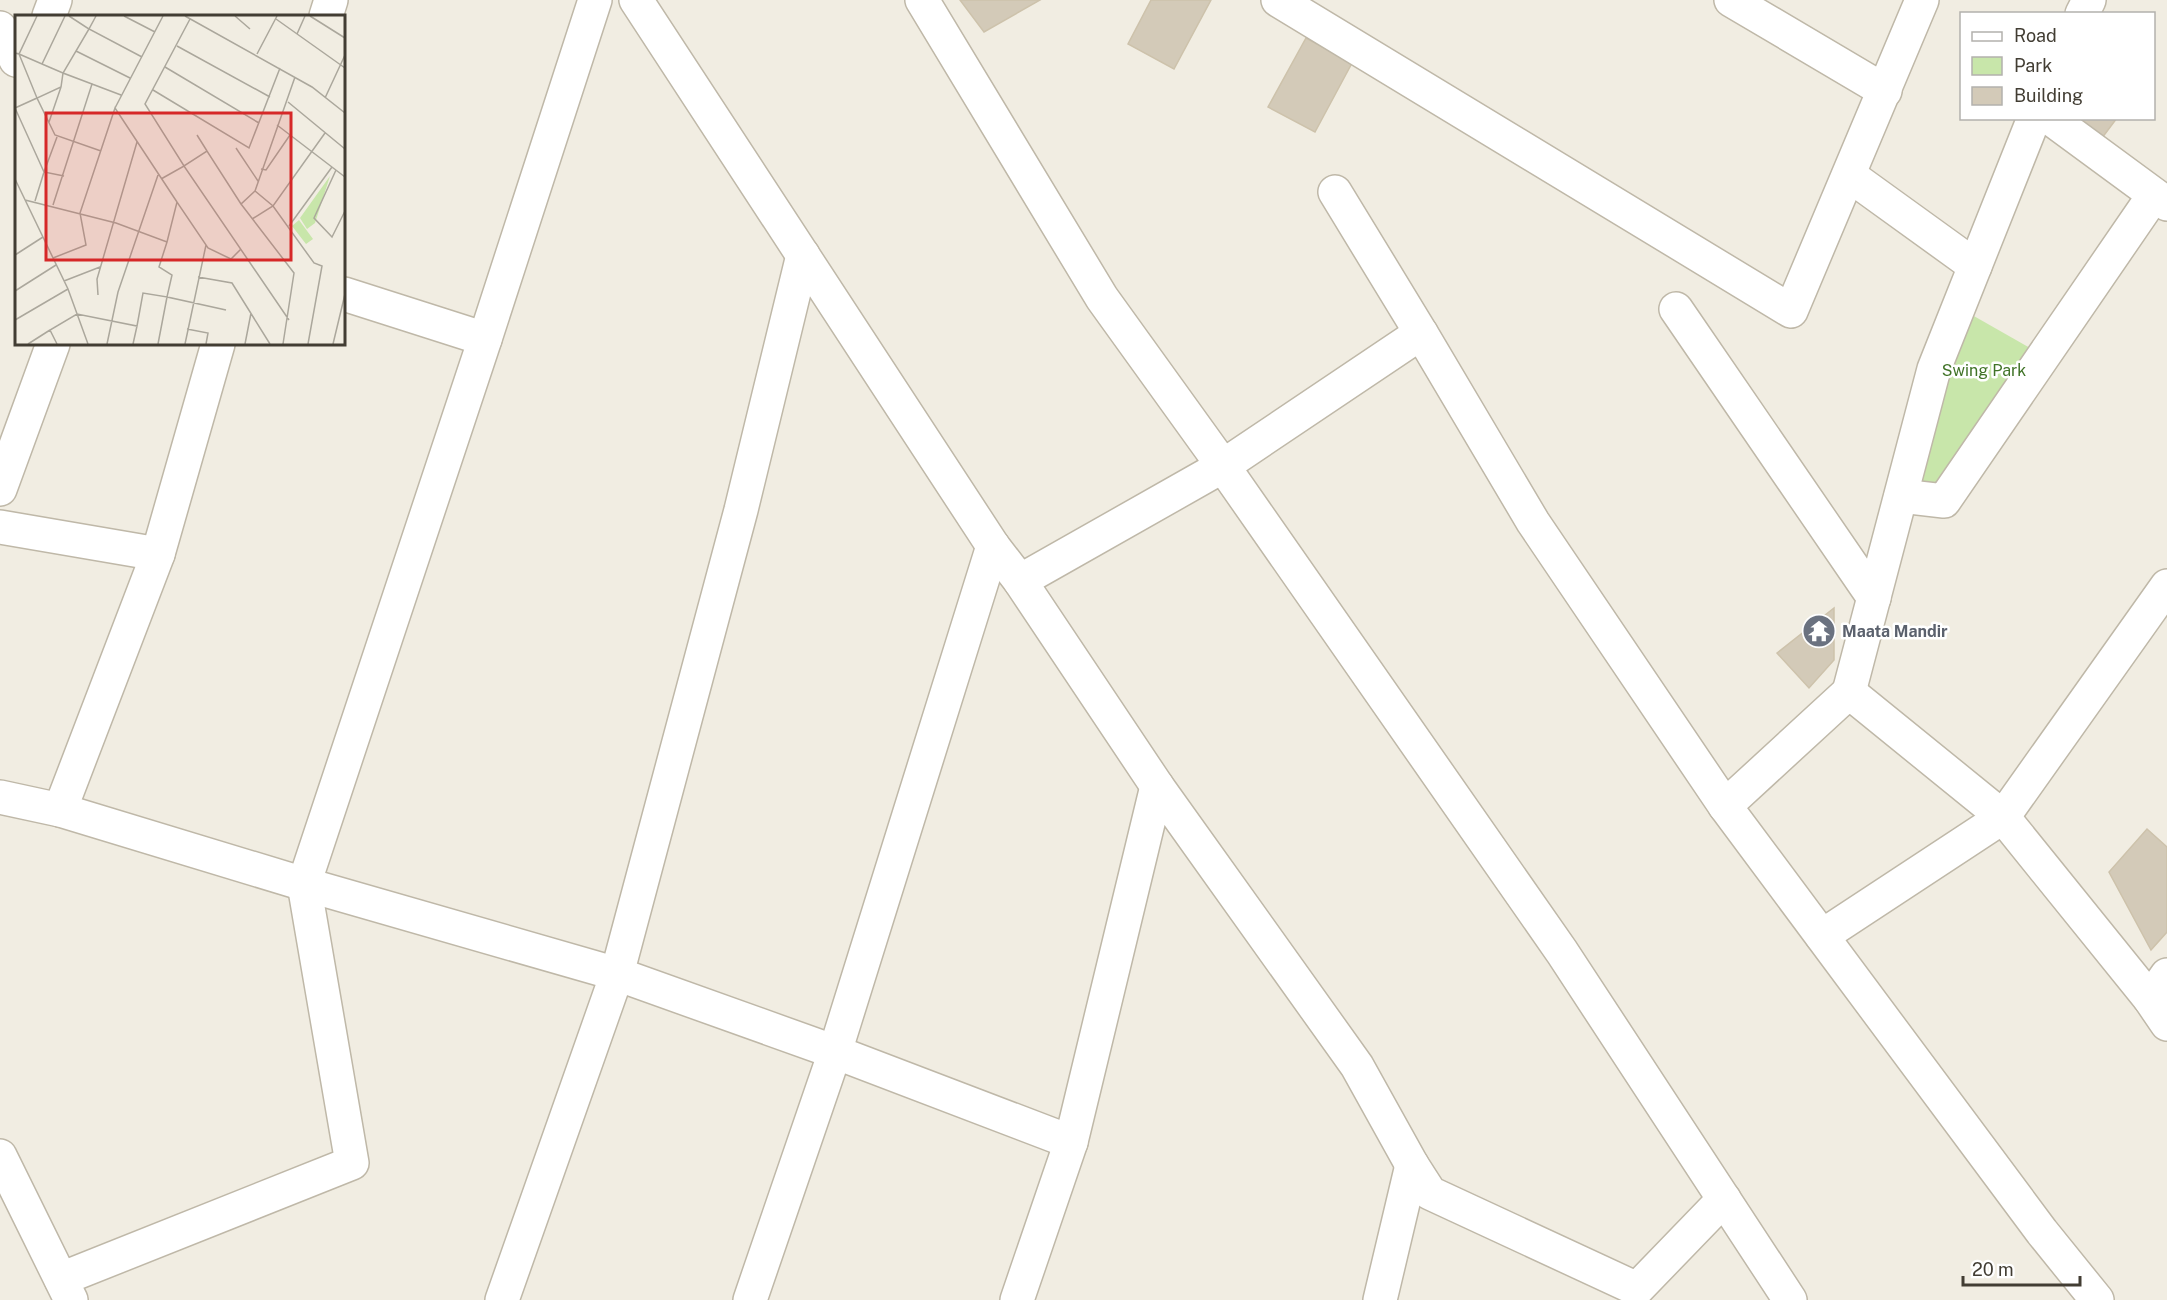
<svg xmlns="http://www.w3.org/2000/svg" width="2167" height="1300" viewBox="0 0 2167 1300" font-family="'Public Sans',sans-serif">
	<rect width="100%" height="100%" fill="#f1ede2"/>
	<polygon fill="#c8e6aa" points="1958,307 2044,356 1944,501 1901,496"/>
	<g fill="#d3cab8" stroke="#cdc2ab" stroke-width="1.5">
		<polygon points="960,0 1040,0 984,32"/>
		<polygon points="1151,0 1211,0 1174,69 1128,44"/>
		<polygon points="1306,38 1352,63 1315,132 1268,107"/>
		<polygon points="2067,118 2117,118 2099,142"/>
		<polygon points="1834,608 1834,660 1809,688 1777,653"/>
		<polygon points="2147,829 2167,847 2167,932 2151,950 2109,872"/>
	</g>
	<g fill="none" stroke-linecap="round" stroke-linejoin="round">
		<defs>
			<g id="minor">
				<polyline points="636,0 993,546 1020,581 1157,786"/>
				<polyline points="922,0 1102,298 1223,466 1421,333 1533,522 1725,806 1849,692 2003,817 2150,999 2167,1024"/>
				<polyline points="1278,0 1791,311 1922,0"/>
				<polyline points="1731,0 1885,91"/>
				<polyline points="2082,14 2089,0"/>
				<polyline points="49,16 55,0"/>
				<polyline points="326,16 331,0"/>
				<polyline points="0,28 16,60"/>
				<polyline points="2050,118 2167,204"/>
				<polyline points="1849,175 1975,266"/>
				<polyline points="1335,192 1421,333"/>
				<polyline points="344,294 485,339"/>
				<polyline points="1676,309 1874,598"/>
				<polyline points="0,489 53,344"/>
				<polyline points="1901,496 1944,501 2154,195"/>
				<polyline points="0,527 158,554"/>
				<polyline points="1020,581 1223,466 1562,952 1790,1300"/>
				<polyline points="1849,692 1934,369 2034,118"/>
				<polyline points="0,797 60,810 304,884 617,974 835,1052 1071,1142 1157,786 1357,1066 1412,1165 1430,1193 1637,1289 1724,1199"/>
				<polyline points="1725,806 2042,1232 2097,1300"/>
				<polyline points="60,810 158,554 218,344"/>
				<polyline points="1822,936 2003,817 2167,586"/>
				<polyline points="2150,999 2167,975"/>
				<polyline points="61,1279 352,1163 304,884 485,339 595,0"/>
				<polyline points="502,1300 617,974 741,510 803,255"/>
				<polyline points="750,1300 835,1052 993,546"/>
				<polyline points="1017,1300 1071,1142"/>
				<polyline points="1380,1300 1412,1165"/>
			</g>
			<polyline id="tertiary" points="0,1156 71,1300"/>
		</defs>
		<use href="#minor" stroke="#bfb8a8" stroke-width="36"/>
		<use href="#tertiary" stroke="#bfb8a8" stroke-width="36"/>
		<use href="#minor" stroke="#fff" stroke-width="33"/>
		<use href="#tertiary" stroke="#fff" stroke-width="33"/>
	</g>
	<defs>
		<symbol id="temple-disc" viewBox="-11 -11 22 22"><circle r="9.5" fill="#6b7280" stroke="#fff"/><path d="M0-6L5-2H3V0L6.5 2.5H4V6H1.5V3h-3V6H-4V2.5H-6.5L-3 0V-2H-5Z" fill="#fff"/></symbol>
	</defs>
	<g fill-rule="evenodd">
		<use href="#temple-disc" x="1800" y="612" width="38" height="38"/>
	</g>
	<g text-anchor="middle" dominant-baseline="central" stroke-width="5" stroke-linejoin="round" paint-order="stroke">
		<g font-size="16" fill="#407327" stroke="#fff">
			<text x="1984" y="370">Swing Park</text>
		</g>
		<g font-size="16" font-weight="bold" fill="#5b616d" stroke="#fff" text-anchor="start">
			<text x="1842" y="631">Maata Mandir</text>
		</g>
	</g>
	<g transform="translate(15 15)">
		<rect width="330" height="330" fill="#f1ede2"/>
		<path d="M 315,161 L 300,208 L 292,214 L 285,203 ZM 284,205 L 298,224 L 291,229 L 277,211 Z" fill="#c8e6aa"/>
		<path fill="none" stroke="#aba79c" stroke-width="1.5" d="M 81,1 L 74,14 L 127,42M 109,1 L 140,17M 170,1 L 297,72 L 330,98M 220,1 L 235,14M 295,1 L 330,23M 175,4 L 130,89 L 169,151 L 192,136 L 226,189 L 240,176 L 258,191 L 299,248 L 307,251 L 293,329M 261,4 L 330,53M 282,19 L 290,1M 162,31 L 255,82M 61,36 L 115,63M 0,38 L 4,39 L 22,1M 242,39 L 262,1M 27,49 L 48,58 L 46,72 L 22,83 L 40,120 L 86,136M 150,52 L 244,108M 77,69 L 106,80M 138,75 L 234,133 L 265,53M 310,83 L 330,40M 273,87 L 330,134M 0,93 L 22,83 L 4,39 L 27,49 L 50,1M 0,93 L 29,157 L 20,186M 100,93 L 148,1M 34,107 L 46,72M 262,110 L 330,162M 182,120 L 192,136M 42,122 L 29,157 L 49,161M 221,133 L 243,166M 246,154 L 251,155 L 275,120M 321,155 L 299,203 L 317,222 L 330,196M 0,164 L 53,274 L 73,329M 146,164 L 169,151 L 274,305M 240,176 L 280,62M 10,185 L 101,208 L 152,227 L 162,187 L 193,233 L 216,244 L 226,234M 226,189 L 279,258 L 268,329M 38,190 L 77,69 L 48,58 L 74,14 L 54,1M 237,204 L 258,191 L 310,118M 274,211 L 317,152M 0,240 L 28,222M 38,243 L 71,230 L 65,198 L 100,93 L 162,187M 183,262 L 217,268 L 255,329M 49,266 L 85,252M 0,276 L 41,250M 83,280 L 82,264 L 122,127M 0,305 L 53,274M 172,314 L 193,318 L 191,329M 13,329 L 35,315M 42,329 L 35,315 L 62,299 L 122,311 L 128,278 L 152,282 L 157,260 L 144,252 L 152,227M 92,329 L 103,277 L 143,160M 118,329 L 122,311M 143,329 L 152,282 L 211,295M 170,329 L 191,230M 230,329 L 236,298M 318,329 L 330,279"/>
		<path fill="#d62828" fill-opacity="0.15" stroke="#d62828" stroke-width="3" d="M 31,98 L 276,98 L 276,245 L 31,245 Z"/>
		<rect width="330" height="330" fill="none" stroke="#423d33" stroke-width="3"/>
	</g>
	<rect x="1960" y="12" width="195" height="108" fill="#ffffff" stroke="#b3b1ad" stroke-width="1.5"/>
	<rect x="1972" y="32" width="30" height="9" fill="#ffffff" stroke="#b3b1ad" stroke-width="1.5"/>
	<text x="2014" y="42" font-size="18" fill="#423d33">Road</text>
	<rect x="1972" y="57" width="30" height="18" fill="#c8e6aa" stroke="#b3b1ad" stroke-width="1.5"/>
	<text x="2014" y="72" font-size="18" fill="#423d33">Park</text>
	<rect x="1972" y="87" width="30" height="18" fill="#d3cab8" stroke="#b3b1ad" stroke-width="1.5"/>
	<text x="2014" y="102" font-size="18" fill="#423d33">Building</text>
	<path d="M1963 1276v9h117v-9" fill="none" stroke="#423d33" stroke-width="3"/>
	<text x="1972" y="1276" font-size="18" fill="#423d33" stroke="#ffffff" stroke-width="4.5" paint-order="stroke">20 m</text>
</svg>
